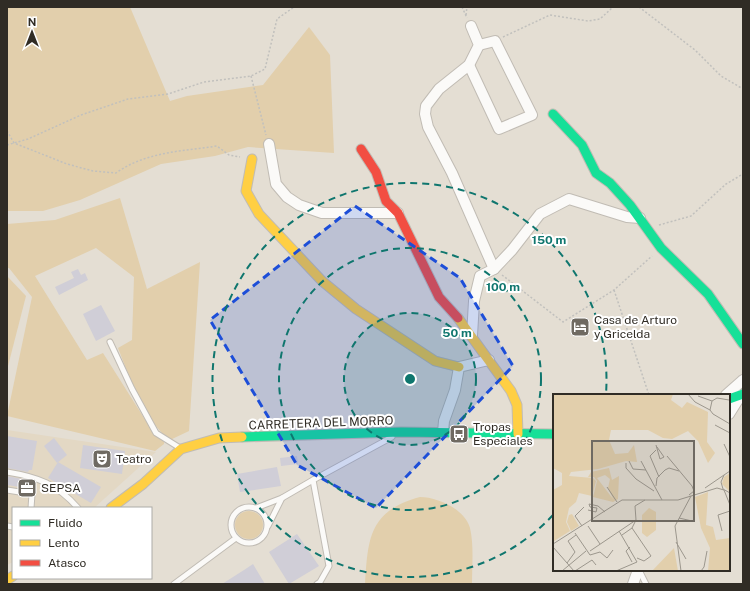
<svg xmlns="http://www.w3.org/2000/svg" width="750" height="591" viewBox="0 0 750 591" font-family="'Public Sans',sans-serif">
	<rect width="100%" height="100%" fill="#e4ded3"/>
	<polygon fill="#e3d8c4" points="7,430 156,452 94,508 13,508 13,562 7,565"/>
	<g fill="#e2cfac">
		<polygon points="7,7 130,7 170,101 187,96 263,85 309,27 330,55 334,153 248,147 215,156 161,164 80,200 43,211 7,211"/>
		<path d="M 120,198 L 147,289 L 200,262 L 189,431 L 170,440 C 144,420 130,378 118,348 L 132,340 L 134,277 L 96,248 L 35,276 L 87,360 L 103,353 L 151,429 L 164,442 L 164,444 L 155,451 L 7,416 L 32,297 L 9,268 L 7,268 L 7,224 L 55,220 Z"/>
		<polygon points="7,276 26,296 7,370"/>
		<path d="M 420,497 C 437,497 465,509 470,528 C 474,545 472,566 472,584 L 365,584 C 368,538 369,511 420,497 Z"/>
		<circle cx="249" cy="525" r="14"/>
	</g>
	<g fill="#d0ced7">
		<polygon points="78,269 81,275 85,273 88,280 59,295 55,287 74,278 71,272"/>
		<polygon points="101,305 115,331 96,341 83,314"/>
		<polygon points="7,436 37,441 32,470 29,470 28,472 7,468"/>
		<polygon points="54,438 67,455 57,463 44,446"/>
		<polygon points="83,445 125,451 122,474 80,468"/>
		<polygon points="297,456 298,464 281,466 280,458"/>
		<polygon points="58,462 101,487 91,503 48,478"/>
		<polygon points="277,467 281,486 240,492 237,474"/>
		<polygon points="7,476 27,480 26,488 7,485"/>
		<polygon points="297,534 319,566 289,584 269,552"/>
		<polygon points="253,564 265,584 222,584 244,570"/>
	</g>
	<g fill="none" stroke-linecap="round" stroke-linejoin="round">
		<defs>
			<g id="lane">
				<polyline points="110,342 132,389 156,433 180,448"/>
				<path d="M 7,472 C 38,477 57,484 78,508"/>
				<polyline points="7,490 32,494 31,508"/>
				<circle cx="249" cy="525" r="18"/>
				<polyline points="256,508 282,498"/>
				<polyline points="7,526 13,527"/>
				<polyline points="268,526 282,498 313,480"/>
				<polyline points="639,570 646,584"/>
				<polyline points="174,584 236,538"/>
				<polyline points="317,584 320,582 329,566 313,480 392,437"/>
			</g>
			<g id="street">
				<polyline points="471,26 479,45 469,65 439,89 426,106 425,114 428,127 452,173 494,269"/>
				<polyline points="469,65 499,129 532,115 495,41 479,45"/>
				<polyline points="269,144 276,184 287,197 299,205 322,213 398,213"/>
				<polyline points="472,336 474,301 480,276 494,269 512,250 540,214 569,199 627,217 640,218"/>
				<polyline points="726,395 743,380"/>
				<polyline points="729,414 741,395"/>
				<polyline points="443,432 444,421 455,390 459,367 489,360"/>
				<polyline points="633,584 638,570"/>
			</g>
			<g id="fast">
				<polyline points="553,114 582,145 596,173 610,183 630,205 661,248 708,294 743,344"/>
				<polyline points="729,399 743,394"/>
				<polyline points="242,437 401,432 554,434"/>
			</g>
			<g id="slow">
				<polyline points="252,159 246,191 259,214 322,281 356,309 435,361 459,367"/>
				<polyline points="458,318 511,391 517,405 518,434"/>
				<polyline points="111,508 143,484 181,449 219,438 242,437"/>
				<polyline points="7,580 13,576"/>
			</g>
			<polyline id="jam" points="361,149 376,172 386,201 398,213 439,297 458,318"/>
		</defs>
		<use href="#lane" stroke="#c1bcb4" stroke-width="7"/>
		<use href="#street" stroke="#c1bcb4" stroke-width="12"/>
		<use href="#fast" stroke="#c1bcb4" stroke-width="11"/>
		<use href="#slow" stroke="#c1bcb4" stroke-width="11"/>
		<use href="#jam" stroke="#c1bcb4" stroke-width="11"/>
		<g stroke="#c1c0bd" stroke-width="1.5" stroke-dasharray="2 2" stroke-linecap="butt">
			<polyline points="462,7 467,18"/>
			<polyline points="639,7 695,50 721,76 743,89"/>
			<polyline points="466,15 467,7"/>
			<polyline points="503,37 550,15 588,21 600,19 613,7"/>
			<polyline points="251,76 266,135"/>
			<path d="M 7,131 L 14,143 L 67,164 L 93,171 L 116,173 C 145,152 183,151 217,146 L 229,155 L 240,157"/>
			<polyline points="7,145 28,139 81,115 128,99 168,94 204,82 251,76 265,69 277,19 294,7"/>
			<polyline points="659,225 691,216 726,184 743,174"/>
			<polyline points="502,275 563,322 614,290 652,256"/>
			<polyline points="614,290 649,395"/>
		</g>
		<use href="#lane" stroke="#fbfaf8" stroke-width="5"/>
		<use href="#street" stroke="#fbfaf8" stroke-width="10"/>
		<use href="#fast" stroke="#16e098" stroke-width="9"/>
		<use href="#slow" stroke="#ffcf43" stroke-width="9"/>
		<use href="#jam" stroke="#f24e42" stroke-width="9"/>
	</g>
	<path fill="#1d4ed8" fill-opacity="0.2" stroke="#1d4ed8" stroke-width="3" stroke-dasharray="8 5" stroke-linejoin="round" d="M 355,206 L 460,278 L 513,366 L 376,508 L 297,465 L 210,320 Z"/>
	<circle cx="410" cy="379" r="66" fill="#0f766e" fill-opacity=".12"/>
	<g fill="none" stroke="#0f766e" stroke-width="2" stroke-dasharray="7 5">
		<circle cx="410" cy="379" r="66"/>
		<circle cx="410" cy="379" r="131"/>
		<path d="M553 515A197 197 0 1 1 606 394"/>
	</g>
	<defs>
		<symbol id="hotel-square" viewBox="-11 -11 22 22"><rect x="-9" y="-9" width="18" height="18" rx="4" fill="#6f6a62" stroke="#fff"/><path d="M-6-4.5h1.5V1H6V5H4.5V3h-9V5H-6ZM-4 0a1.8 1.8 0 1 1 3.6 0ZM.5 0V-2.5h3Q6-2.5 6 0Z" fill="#fff"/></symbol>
		<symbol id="bus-square" viewBox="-11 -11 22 22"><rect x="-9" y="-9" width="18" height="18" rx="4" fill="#6f6a62" stroke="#fff"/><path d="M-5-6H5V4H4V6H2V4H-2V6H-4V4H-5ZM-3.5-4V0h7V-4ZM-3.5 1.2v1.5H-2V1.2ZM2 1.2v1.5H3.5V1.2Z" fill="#fff"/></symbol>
		<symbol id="theatre-square" viewBox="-11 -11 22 22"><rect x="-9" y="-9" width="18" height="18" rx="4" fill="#6f6a62" stroke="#fff"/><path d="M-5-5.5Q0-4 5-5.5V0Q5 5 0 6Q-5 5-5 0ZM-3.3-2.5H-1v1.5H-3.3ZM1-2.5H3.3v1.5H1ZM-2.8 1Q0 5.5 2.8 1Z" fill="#fff"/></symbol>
		<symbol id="office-square" viewBox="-11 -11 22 22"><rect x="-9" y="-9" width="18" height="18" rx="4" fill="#6f6a62" stroke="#fff"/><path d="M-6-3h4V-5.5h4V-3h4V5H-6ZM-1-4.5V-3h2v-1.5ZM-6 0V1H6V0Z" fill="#fff"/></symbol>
	</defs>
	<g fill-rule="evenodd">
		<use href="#hotel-square" x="569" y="316" width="22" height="22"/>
		<use href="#bus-square" x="448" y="423" width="22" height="22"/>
		<use href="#theatre-square" x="91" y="448" width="22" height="22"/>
		<use href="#office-square" x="16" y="477" width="22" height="22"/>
	</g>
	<g text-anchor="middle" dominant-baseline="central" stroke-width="4" stroke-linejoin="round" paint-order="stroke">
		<g font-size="12" fill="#302c25" stroke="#fff" text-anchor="start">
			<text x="594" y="320">Casa de Arturo<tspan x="594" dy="14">y Gricelda</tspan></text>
			<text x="473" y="427">Tropas<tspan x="473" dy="14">Especiales</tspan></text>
			<text x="116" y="459">Teatro</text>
			<text x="41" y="488">SEPSA</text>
		</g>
		<g font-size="12" fill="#302c25" stroke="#fff">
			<text transform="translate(321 423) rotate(-2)">CARRETERA DEL MORRO</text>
		</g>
	</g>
	<g transform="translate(553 394)">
		<rect width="177" height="177" fill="#e4ded3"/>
		<path d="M 0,0 L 120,0 L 118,6 L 129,14 L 134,8 L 155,18 L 154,48 L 162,59 L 155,69 L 145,47 L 135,37 L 119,45 L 110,44 L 95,36 L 58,36 L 56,46 L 62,60 L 75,59 L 81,51 L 84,68 L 73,67 L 45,75 L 18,78 L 16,82 L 40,84 L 43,87 L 39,102 L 26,99 L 23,108 L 16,114 L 13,128 L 17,137 L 1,147 L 0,96 L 9,91 L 9,79 L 0,74 ZM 56,74 L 59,86 L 66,82 L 65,105 L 60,108 L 40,103 L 44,87 L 41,83 L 35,83 L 38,78 ZM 52,81 L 57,85 L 55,94 L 60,105 L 44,84 ZM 177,79 L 177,98 L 169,90 L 171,83 ZM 155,98 L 153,131 L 160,133 L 163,146 L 177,144 L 177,177 L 155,177 L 157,154 L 148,134 L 142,103 ZM 96,114 L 103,118 L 103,136 L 94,143 L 89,139 L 89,121 ZM 19,120 L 26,132 L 18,137 L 14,128 L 16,121 ZM 121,154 L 125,177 L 99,177 Z" fill="#e2cfac" fill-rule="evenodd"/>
		<path fill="none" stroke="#9c978d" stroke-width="1" d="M 135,0 L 142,8 L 157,16M 145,2 L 159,7 L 164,4 L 176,6M 159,7 L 157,16 L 160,20 L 177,30M 162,31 L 177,39M 171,50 L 177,63M 103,51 L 107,65 L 111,63 L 104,53M 103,56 L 97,62 L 106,83M 114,62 L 139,92 L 141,97 L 136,101M 76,67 L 80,75 L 93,76M 88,67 L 109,106M 73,69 L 73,74 L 83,85 L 101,97M 177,77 L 171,81 L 168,88 L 170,95 L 177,99M 103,92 L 104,84 L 112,76 L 116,74 L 126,77M 54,93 L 64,108M 152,94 L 171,81M 35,116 L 43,118 L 44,114 L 37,113 L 36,110 L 45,112 L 52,118M 126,124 L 139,127M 29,132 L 22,122 L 31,113M 35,132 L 47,150M 79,134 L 98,162 L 91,167 L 84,164M 169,137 L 165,121 L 177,117M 22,139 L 37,161 L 47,158 L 54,164 L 60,156M 69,141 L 79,134 L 83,126M 123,148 L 133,165M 0,150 L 69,106 L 125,106 L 164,94 L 171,96 L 177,111M 0,153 L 21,177M 77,153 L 73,157 L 79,168M 37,157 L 83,126 L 82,112 L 92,106M 14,169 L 22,158 L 15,147 L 23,141M 9,177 L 33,157M 22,177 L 39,166 L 43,171M 63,177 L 84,168 L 66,137M 128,177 L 122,132 L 138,102M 148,177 L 151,173 L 154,157"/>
		<path fill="#6f6a62" fill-opacity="0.15" stroke="#6f6a62" stroke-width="2" d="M 39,47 L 141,47 L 141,127 L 39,127 Z"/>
		<rect width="177" height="177" fill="none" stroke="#302c25" stroke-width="2"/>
	</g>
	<circle cx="410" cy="379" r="6" fill="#0f766e" stroke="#fff" stroke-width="2"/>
	<g font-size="12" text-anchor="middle" font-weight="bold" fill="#0f766e" stroke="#fff" stroke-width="4" stroke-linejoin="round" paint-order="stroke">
		<text x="549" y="244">150 m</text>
		<text x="503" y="291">100 m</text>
		<text x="457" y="337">50 m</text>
	</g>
	<rect width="750" height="591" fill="none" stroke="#302c25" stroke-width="16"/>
	<rect x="12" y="507" width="140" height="72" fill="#ffffff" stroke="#acaba8"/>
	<rect x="20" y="520" width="20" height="6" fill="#16e098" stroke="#acaba8"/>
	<text x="48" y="527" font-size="12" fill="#302c25">Fluido</text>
	<rect x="20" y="540" width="20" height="6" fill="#ffcf43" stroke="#acaba8"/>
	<text x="48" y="547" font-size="12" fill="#302c25">Lento</text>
	<rect x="20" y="560" width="20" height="6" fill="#f24e42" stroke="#acaba8"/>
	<text x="48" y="567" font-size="12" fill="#302c25">Atasco</text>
	<g transform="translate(32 32)" stroke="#ffffff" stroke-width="3" paint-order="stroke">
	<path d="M0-3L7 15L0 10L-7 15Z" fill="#302c25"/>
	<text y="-6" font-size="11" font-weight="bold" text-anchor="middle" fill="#302c25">N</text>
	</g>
</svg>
